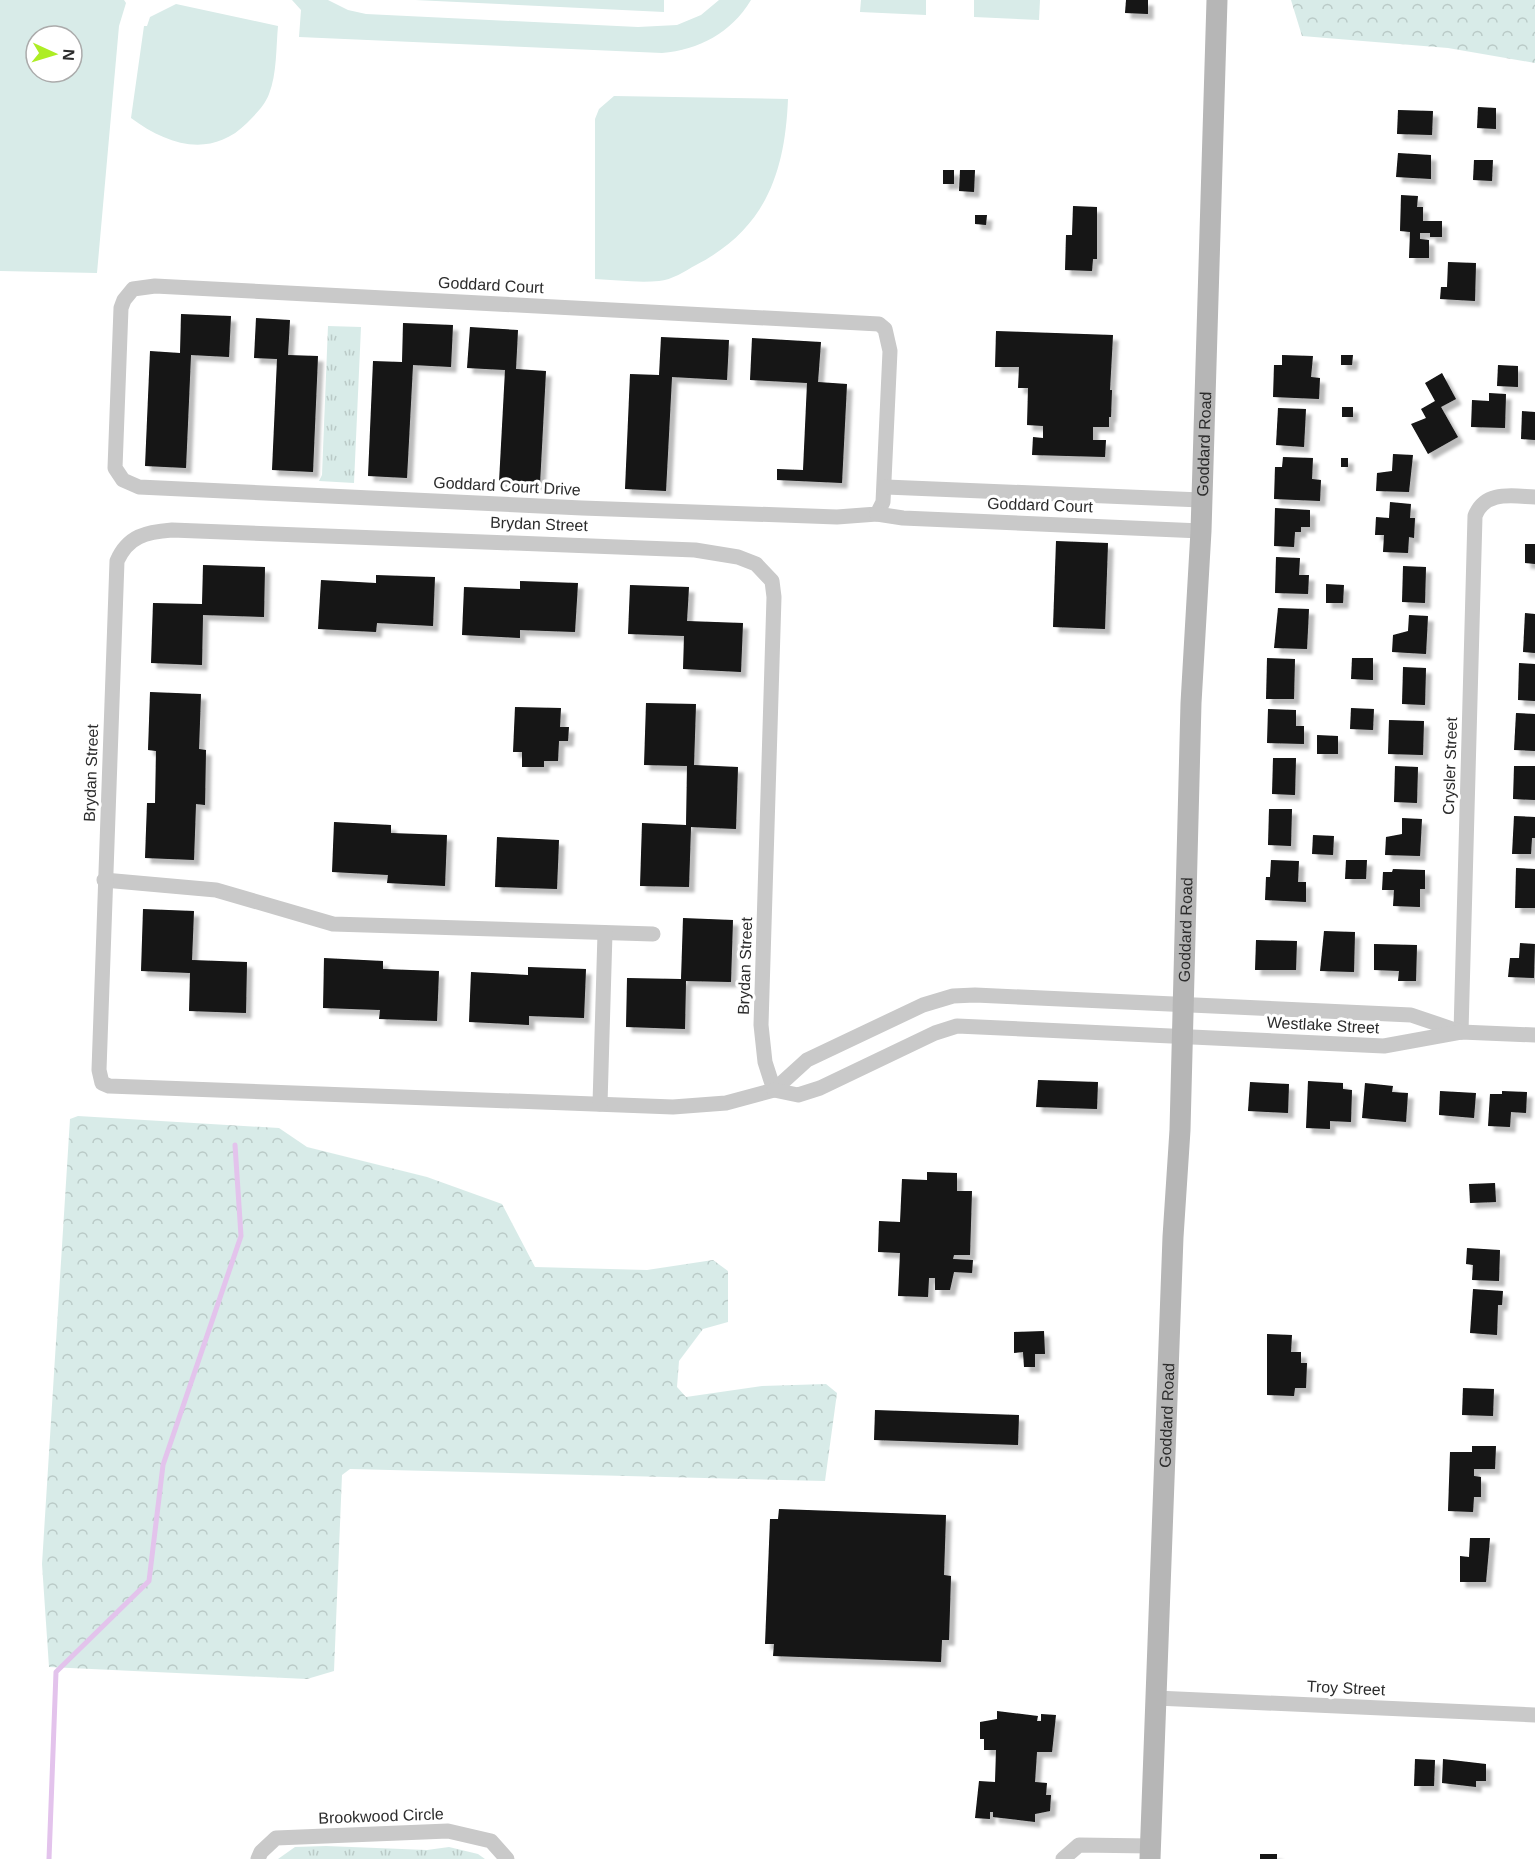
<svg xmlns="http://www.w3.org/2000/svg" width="1535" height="1859" viewBox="0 0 1535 1859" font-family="Helvetica,sans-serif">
	<defs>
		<pattern id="grass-tufts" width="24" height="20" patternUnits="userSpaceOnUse" patternTransform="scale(1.5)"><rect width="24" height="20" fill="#d8ebe8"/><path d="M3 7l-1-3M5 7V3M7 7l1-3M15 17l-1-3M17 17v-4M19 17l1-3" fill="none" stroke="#bacac7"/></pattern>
		<pattern id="forest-crowns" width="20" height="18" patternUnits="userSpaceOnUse" patternTransform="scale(1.5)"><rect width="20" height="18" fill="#d8ebe8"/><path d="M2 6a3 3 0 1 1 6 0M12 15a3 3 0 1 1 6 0" fill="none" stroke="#bacac7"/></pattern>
		<filter id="shadow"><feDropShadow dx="5.5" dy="5.5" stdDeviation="1.5" flood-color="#0004"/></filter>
	</defs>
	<rect width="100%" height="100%" fill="#fff"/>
	<g fill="url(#grass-tufts)">
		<polygon points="328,326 361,327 354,483 319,481 322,475"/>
		<polygon points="326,1846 427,1850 449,1847 478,1854 485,1859 278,1859 295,1847"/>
	</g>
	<g fill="url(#forest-crowns)">
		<polygon points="1291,0 1535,0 1535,63 1448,48 1302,36"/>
		<polygon points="78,1116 279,1128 307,1147 427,1177 502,1204 535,1267 647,1270 713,1260 728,1271 728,1322 703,1329 679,1361 677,1387 686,1397 762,1386 826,1384 837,1393 825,1481 350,1469 342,1475 334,1671 307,1679 49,1667 42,1564 70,1119"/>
	</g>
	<g fill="#d8ebe8" fill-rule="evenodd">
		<path d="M 0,0 L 124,0 L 126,3 L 119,26 L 97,273 L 0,271 ZM 36,36 L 72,36 L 72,72 L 36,72 Z"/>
		<path d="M 292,0 L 328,0 L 348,10 L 366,14 L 638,27 L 677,25 L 701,15 L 719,0 L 751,0 C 731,33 699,50 662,53 L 299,37 L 301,10 Z"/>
		<polygon points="415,0 664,0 664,12"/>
		<polygon points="861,0 926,0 926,15 860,12"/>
		<polygon points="974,0 1040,0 1039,20 974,17"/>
		<path d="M 176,4 L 278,26 C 276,47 277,74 269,94 C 265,105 255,115 247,123 C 211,159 167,145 131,118 L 144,26 L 147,26 L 150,17 Z"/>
		<path d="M 614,96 L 788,99 C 785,172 766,229 696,265 C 685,271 672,280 659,281 C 638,283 615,280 595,279 L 595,119 L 599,109 Z"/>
	</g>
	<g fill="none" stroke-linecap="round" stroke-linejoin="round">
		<polyline stroke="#e3c3ec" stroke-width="5" points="49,1859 56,1672 149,1581 163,1465 241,1236 235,1145"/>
	</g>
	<g fill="#131313" filter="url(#shadow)">
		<polygon points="1126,0 1148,0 1148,14 1125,13"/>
		<polygon points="1478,107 1496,108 1496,129 1477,128"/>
		<polygon points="1398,110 1433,111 1432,135 1397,134"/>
		<polygon points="1398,153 1431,155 1431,179 1396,177"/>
		<polygon points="1474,160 1493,160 1492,181 1473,180"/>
		<rect x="943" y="170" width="11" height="14"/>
		<polygon points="960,170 975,170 974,192 959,191"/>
		<polygon points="1401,195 1418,196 1417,207 1423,207 1423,221 1442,221 1442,237 1430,237 1430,233 1420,233 1420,239 1429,240 1429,258 1409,258 1410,232 1400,231"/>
		<polygon points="1073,206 1097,207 1097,259 1093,259 1092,271 1065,270 1066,235 1072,235"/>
		<polygon points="975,215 987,215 986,225 975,224"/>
		<polygon points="1448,262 1476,263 1475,301 1440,299 1441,287 1447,287"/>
		<polygon points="181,314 231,316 229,357 191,355 186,468 145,466 150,351 180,353"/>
		<polygon points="256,318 290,320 288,355 318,356 313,472 272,470 277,359 254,358"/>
		<polygon points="403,323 453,325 451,367 413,365 407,478 368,476 373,361 402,362"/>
		<polygon points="470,327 518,330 516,369 546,371 540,484 499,482 505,370 467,368"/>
		<polygon points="996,331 1113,335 1110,390 1112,390 1111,417 1109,417 1109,427 1093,427 1093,440 1106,440 1105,457 1032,455 1033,437 1043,438 1043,426 1027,425 1028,388 1018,388 1019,367 995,367"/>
		<polygon points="661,337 729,340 727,380 672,377 666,491 625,489 630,374 659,375"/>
		<polygon points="752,338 821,342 818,382 847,384 842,483 777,480 777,469 803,470 807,383 750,380"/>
		<polygon points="1282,355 1313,356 1311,377 1320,378 1319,399 1273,397 1274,365 1282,365"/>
		<polygon points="1341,355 1353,355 1352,365 1341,365"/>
		<polygon points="1498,365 1518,366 1518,387 1497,386"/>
		<polygon points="1442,373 1456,399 1441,407 1458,437 1428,454 1411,424 1426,418 1421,409 1435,401 1425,383"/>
		<polygon points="1489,393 1506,394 1505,428 1471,427 1472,400 1489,401"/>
		<rect x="1342" y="407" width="11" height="10"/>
		<polygon points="1278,408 1306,409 1304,447 1276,445"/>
		<polygon points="1522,411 1535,412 1535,440 1521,439"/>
		<polygon points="1393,454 1413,455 1409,492 1376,491 1377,473 1392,471"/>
		<polygon points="1283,457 1313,458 1312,479 1321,480 1320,501 1274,499 1275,467 1282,467"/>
		<rect x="1341" y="458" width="7" height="9"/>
		<polygon points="1390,502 1411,504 1410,518 1415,518 1414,538 1409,537 1408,553 1383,552 1384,535 1375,535 1376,517 1389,518"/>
		<polygon points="1275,508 1310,510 1310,527 1301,527 1301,532 1295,532 1294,547 1274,546"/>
		<polygon points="1056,541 1108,543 1105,629 1053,627"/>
		<polygon points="1525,544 1535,544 1535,564 1525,563"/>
		<polygon points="1276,557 1300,558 1299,575 1309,575 1308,594 1275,593"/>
		<polygon points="203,565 265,567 264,617 203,615 202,665 151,663 153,603 202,604"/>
		<polygon points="1403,566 1426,567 1425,603 1402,602"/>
		<polygon points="376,575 435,577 433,626 377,623 376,632 318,629 321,580 376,583"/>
		<polygon points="520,581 578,583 575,632 520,630 520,638 462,635 464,587 520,589"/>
		<polygon points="1326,584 1344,585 1343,603 1326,603"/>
		<polygon points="630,585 689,587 687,621 743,623 741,672 683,669 684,636 628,634"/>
		<polygon points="1278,608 1309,609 1307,649 1274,648"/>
		<polygon points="1525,613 1535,614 1535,653 1523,652"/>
		<polygon points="1409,615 1428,616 1426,654 1392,652 1393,635 1408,631"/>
		<polygon points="1267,658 1295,659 1294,699 1266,699"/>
		<polygon points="1352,658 1373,658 1373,680 1351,679"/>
		<polygon points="1519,663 1535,664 1535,701 1518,700"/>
		<polygon points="1403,667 1426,668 1425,705 1402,704"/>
		<polygon points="150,692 201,694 199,749 206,750 205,805 196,804 194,860 145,858 147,803 155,803 156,751 148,750"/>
		<polygon points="646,703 696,704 694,765 738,767 736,829 691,827 689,887 640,886 642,823 686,825 687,766 644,765"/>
		<polygon points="515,707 561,708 560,727 569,727 568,741 559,741 558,761 544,761 544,767 522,767 522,752 513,752"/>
		<polygon points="1351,708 1374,709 1373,730 1350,729"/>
		<polygon points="1268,709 1296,710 1296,726 1304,726 1304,744 1267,743"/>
		<polygon points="1516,713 1535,714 1535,751 1514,750"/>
		<polygon points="1389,720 1424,721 1423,755 1388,754"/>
		<polygon points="1317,735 1338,736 1338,754 1317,754"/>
		<polygon points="1273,758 1296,758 1295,795 1272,794"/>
		<polygon points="1395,766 1418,767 1417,803 1394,802"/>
		<polygon points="1514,766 1535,766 1535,800 1513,799"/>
		<polygon points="1269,809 1292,809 1291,846 1268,845"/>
		<polygon points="1514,816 1535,817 1535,838 1532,838 1531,854 1512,854"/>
		<polygon points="1402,818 1422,819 1420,856 1385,855 1386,837 1402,834"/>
		<polygon points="334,822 391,825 391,833 447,835 445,886 387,883 388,875 332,872"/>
		<polygon points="1313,835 1334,836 1333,855 1312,854"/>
		<polygon points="497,837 559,840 557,889 495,887"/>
		<polygon points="1271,860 1299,861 1298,882 1306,882 1306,902 1265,900 1266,877 1270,877"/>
		<polygon points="1346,860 1367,860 1366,879 1345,879"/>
		<polygon points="1516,868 1535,869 1535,908 1515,908"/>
		<polygon points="1393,869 1425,870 1425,889 1420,889 1420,907 1393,906 1394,890 1382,890 1383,872 1392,872"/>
		<polygon points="143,909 194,911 192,960 247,962 246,1013 189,1011 190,973 141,971"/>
		<polygon points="683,918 733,920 731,982 686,981 685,1029 626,1027 627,978 681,979"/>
		<polygon points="1324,931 1355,932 1354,972 1320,971"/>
		<polygon points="1256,940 1297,941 1296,970 1255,970"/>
		<polygon points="1520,943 1535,944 1534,978 1508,977 1510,958 1519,958"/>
		<polygon points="1374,944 1417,945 1416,981 1398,981 1399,971 1374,970"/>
		<polygon points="324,958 383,961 383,969 439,971 437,1021 379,1019 380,1010 323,1008"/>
		<polygon points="528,967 586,969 584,1018 529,1016 529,1025 469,1022 471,972 528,975"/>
		<polygon points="1038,1080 1098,1082 1097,1109 1036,1107"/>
		<polygon points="1308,1081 1343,1083 1343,1089 1352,1090 1351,1122 1330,1121 1330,1129 1306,1128"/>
		<polygon points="1250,1082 1289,1084 1288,1113 1248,1111"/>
		<polygon points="1365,1083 1393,1086 1392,1092 1408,1093 1406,1122 1362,1118"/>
		<polygon points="1440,1091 1476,1093 1474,1118 1439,1115"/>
		<polygon points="1502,1091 1527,1092 1526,1113 1511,1112 1510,1127 1488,1126 1490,1094 1502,1094"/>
		<polygon points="927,1172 957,1173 957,1191 972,1191 970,1255 954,1255 953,1259 973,1260 972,1273 954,1272 950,1290 935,1290 935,1278 929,1278 928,1297 898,1296 900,1253 878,1252 879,1221 900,1222 902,1179 927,1180"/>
		<polygon points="1495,1183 1496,1202 1470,1203 1469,1184"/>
		<polygon points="1467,1248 1500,1250 1499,1281 1472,1280 1473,1265 1466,1264"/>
		<polygon points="1473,1289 1503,1291 1502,1305 1498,1305 1497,1335 1470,1333"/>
		<polygon points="1044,1331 1045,1354 1035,1354 1035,1367 1024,1367 1023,1352 1014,1353 1014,1332"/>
		<polygon points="1267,1334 1292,1335 1291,1352 1301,1352 1301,1363 1307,1363 1306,1388 1295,1388 1294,1396 1267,1395"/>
		<polygon points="1463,1388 1494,1389 1493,1416 1462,1415"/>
		<polygon points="875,1410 1019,1415 1018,1445 874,1440"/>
		<polygon points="1472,1446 1496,1446 1495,1469 1474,1469 1474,1476 1481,1477 1481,1497 1474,1497 1473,1512 1448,1511 1450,1452 1472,1452"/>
		<polygon points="779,1509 946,1515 944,1575 951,1576 949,1640 942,1640 941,1662 773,1656 774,1644 765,1644 770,1519 778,1519"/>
		<polygon points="1470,1538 1490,1538 1486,1582 1460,1582 1460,1556 1469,1557"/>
		<polygon points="997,1711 1038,1716 1037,1721 1041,1721 1041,1714 1056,1715 1052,1752 1037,1752 1035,1782 1047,1783 1046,1795 1051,1795 1050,1811 1035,1814 1035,1822 993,1817 993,1812 990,1812 990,1819 975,1818 979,1781 995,1782 996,1750 984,1750 984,1739 980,1739 980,1722 997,1719"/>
		<polygon points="1415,1759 1435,1760 1434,1786 1414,1786"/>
		<polygon points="1443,1759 1486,1764 1486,1781 1476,1781 1476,1787 1442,1783"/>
		<rect x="1260" y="1854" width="17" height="5"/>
	</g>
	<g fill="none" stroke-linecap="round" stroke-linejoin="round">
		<g stroke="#c9c9c9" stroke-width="15">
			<polygon points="155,286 879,324 885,329 890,351 883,502 877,514 837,517 582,508 139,487 123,480 115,468 121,308 124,300 133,289"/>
			<polyline points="886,487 1201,500"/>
			<polyline points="877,514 903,518 1201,531"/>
			<polyline points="104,880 216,890 333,924 653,934"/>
			<path d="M 1461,1032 L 1475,516 C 1485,490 1512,496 1535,497"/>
			<path d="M 774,1090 L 765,1062 L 761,1025 L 774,597 L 772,581 L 756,564 L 738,557 L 695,550 L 172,530 C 146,532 128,536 117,561 L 99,1070 L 102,1083 L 109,1086 L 673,1107 L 726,1103 L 774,1090 L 807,1060 L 923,1005 L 953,996 L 975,995 L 1411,1015 L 1461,1032"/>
			<polyline points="774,1090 798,1095 820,1088 935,1033 957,1026 1384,1046 1461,1032 1535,1035"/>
			<polyline points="600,1104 605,933"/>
			<polyline points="1156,1698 1535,1715"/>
			<polyline points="258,1859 261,1852 276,1838 448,1831 491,1841 507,1859"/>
			<polyline points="1063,1859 1079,1845 1151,1846"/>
		</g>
		<path stroke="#b6b6b6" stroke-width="21" id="s1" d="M 1150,1859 L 1173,1237 L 1180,1130 L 1191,703 L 1201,531 L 1217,0"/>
	</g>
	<g text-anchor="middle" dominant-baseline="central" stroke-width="6" stroke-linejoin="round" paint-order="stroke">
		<g font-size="16" fill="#2c2c2c" stroke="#fff">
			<text transform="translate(491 285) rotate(3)">Goddard Court</text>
			<text stroke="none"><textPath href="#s1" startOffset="1416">Goddard Road</textPath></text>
			<text transform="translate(507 486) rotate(3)">Goddard Court Drive</text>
			<text transform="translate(1040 505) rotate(2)">Goddard Court</text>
			<text transform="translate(539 524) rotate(2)">Brydan Street</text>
			<text transform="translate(1450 766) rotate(-88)">Crysler Street</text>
			<text transform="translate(91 773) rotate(-88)">Brydan Street</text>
			<text stroke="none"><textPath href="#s1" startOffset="930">Goddard Road</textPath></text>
			<text transform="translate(745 966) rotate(-88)">Brydan Street</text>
			<text transform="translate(1323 1025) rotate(3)">Westlake Street</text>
			<text stroke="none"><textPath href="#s1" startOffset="444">Goddard Road</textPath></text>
			<text transform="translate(1346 1688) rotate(3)">Troy Street</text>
			<text transform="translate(381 1816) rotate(-2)">Brookwood Circle</text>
		</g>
	</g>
	<g transform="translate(54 54) rotate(94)"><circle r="28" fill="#ffffff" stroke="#ababab" stroke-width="1.5"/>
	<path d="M0-4.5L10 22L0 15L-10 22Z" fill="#aded24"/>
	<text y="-9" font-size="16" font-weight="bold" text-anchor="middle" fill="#2c2c2c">N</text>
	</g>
</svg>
